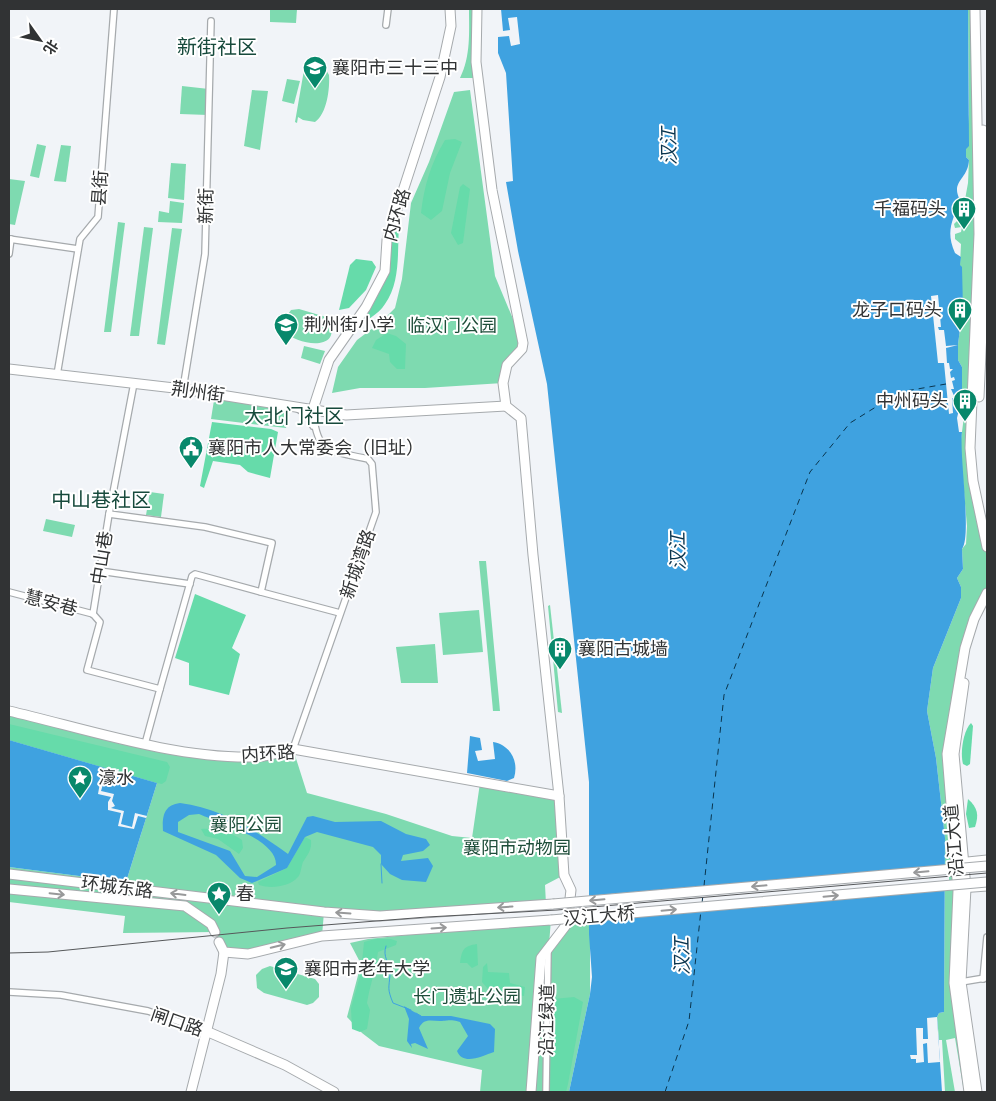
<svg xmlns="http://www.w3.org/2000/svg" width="996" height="1101" viewBox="0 0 996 1101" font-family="Rubik,'Noto Sans SC',sans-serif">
	<rect width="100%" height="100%" fill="#f1f4f8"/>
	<g fill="#7edab0">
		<polygon points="270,9 297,9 296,23 270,22"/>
		<path d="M 469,9 L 477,9 L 475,78 L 460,78 C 471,56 469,32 469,9 Z"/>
		<polygon points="968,9 975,9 978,177 970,448 987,547 987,593 974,619 952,718 971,1092 964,1092 955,1038 946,1040 955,1092 945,1092 942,1040 939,1040 937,1017 939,1013 944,1012 945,838 936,758 927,711 933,668 961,598 961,587 957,578 963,569 962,549 966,544 967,526 960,447 966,401 961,394 962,367 958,360 958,344 963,308 960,265 961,244 955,239 955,234 961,232 962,227 955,228 954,224 962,216 968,183 969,160 966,157 965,152 969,115"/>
		<path d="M 314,66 L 325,68 L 329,75 C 330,88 327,114 315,122 L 303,120 L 298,117 L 297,123 L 295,122 L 304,70 Z"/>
		<polygon points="287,79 300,81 294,104 282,101"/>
		<polygon points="182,86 209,89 208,115 180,114"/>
		<polygon points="252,90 268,91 260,150 244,146"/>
		<polygon points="470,90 495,276 523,343 507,365 503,383 425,388 360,388 332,393 338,367 357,340 381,322 395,308 402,279 411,203 429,162 454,92"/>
		<polygon points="37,144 46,146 39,178 30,176"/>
		<polygon points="61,145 71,146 66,182 54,181"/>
		<polygon points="171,163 186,164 184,200 168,198"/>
		<polygon points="9,179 25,181 15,225 9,224"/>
		<polygon points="170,201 184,203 182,223 158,222 159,211 169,213"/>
		<polygon points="118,222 125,223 111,332 104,332"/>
		<polygon points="144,227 153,228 139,336 130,336"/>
		<polygon points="172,228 182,229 165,345 157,344"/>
		<path d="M 299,309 L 343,322 L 342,325 L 329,321 C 343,352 297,346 284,331 L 286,317 L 291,310 Z"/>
		<polygon points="304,346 325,351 320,364 301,358"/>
		<polygon points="215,394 290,406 286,428 211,419"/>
		<polygon points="150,492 164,494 161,517 146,515"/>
		<polygon points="46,519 75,525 72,537 43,531"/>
		<polygon points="479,561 486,561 500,711 493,711"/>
		<polygon points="550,605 562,713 558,712 548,606"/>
		<polygon points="479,610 483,652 443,655 439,613"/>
		<polygon points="435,644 438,683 401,683 396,647"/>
		<polygon points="9,711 220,756 293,749 307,793 386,814 452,836 472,838 480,783 559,796 564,875 545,885 546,904 380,916 324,912 322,936 248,954 224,952 215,932 123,933 125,916 9,902 9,867 126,882 157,783 9,740"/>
		<polygon points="551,920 549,944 567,924 590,922 590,994 569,1092 480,1092 482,1070 379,1046 362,1033 347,1017 361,964 350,943 368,939"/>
		<polygon points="270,966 315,979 319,984 319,997 313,1003 307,1005 264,993 257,988 256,975 262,969"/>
	</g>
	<g fill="#66dbaa">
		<path d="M 455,139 L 462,142 L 450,173 L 442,211 L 431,220 L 421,213 C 424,186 431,163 445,140 Z"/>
		<polygon points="463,184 470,189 463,243 458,245 451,233 460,187"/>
		<path d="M 401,209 C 395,238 404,278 385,304 C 378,315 365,321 354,328 L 385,281 L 390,265 L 388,245 Z"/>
		<polygon points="356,259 372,261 376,267 366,290 349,308 339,310 350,265"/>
		<polygon points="387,333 396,336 406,344 405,369 397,369 390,362 389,354 372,348 376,340"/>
		<polygon points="212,422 271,429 278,432 270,478 248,472 240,465 213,461 204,488 200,486"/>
		<polygon points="195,594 246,615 232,648 240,654 229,695 189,685 189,663 175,658"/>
		<path d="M 971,723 L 973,726 L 970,764 L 967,766 L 963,764 C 960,753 963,731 971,723 Z"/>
		<polygon points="9,724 167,762 170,767 166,781 162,784 157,783 9,740"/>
		<path d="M 968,799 C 978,808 979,815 975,827 L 969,828 L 966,814 Z"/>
		<path d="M 201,829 C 215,828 230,832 242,840 L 243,848 L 239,854 L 218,839 L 205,836 Z"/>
		<path d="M 305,837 L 311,840 C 312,850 308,854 303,862 C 301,867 301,874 298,877 C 289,887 271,889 259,885 L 258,882 L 287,868 Z"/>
		<path d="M 375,939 L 391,939 L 397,941 L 396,945 L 378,952 C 376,969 370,985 367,1003 L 370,1010 L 367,1029 L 360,1032 L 352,1029 L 351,1008 L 361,972 L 364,942 Z"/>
		<path d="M 477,944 L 478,965 L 472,968 L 467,963 L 460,963 C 462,950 463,946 477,944 Z"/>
		<polygon points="487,963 488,972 509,973 510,983 525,987 524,996 488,989 482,982 483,967"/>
		<polygon points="574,997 583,1002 568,1084 566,1092 548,1092 551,1005 553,999"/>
	</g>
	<g fill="#3fa2e0" fill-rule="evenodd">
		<path d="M 501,9 L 968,9 L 969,146 L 966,149 L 966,157 L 969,160 C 968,180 950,181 960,200 C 953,221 945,230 955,253 L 961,257 L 960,265 L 962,267 L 963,308 L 958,344 L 958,360 L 962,367 L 962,397 L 957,418 L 959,432 L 962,432 C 959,456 972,536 962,549 L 963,569 L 957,578 L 961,587 L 961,598 L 933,668 L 927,711 L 936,758 L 945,838 L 944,1012 L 939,1013 L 937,1017 L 942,1092 L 569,1092 L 590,994 L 592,977 L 589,934 L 589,782 L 547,384 L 518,251 L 506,182 L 513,181 L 506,73 L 498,53 L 498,37 L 509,36 L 511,46 L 520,44 L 517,17 L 508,18 L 510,30 L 503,31 Z"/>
		<path d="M 470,736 L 480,738 L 482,750 L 475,751 L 478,761 L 495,759 L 493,742 C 511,745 519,762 514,778 L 507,781 L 467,773 Z"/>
		<polygon points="9,740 157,783 126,882 9,867"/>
		<path d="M 180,803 C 223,809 253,829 288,854 L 307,817 L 313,816 L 335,822 L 381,821 L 406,834 L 426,839 L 430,845 L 423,851 L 403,855 L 401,861 L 428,858 L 433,866 L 426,882 L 402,880 L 390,874 L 381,864 L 381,855 L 373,847 L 317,832 L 305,837 L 287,868 L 252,883 L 240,878 L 216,855 L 163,831 C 162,816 164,805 180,803 ZM 199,814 C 219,823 277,839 276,865 L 257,877 L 245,876 L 230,851 L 178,832 L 178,822 L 189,815 Z"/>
		<path d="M 404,1006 L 421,1016 L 451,1016 L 490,1024 L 495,1029 L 494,1052 C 482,1056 463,1066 457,1051 L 468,1036 L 460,1022 C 448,1019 450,1021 440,1021 C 431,1021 424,1018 419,1028 L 428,1049 L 415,1043 L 411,1044 L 412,1048 L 407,1041 L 409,1019 Z"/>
	</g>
	<g fill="#f1f4f8">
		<polygon points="938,295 941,327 938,327 939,330 944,330 946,346 958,345 946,348 947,363 949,363 950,369 953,369 950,372 951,378 954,377 955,380 952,381 954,389 951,389 955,398 952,398 953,413 949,414 944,363 938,363 931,296"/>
		<polygon points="117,769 119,769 116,783 104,781 101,791 114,794 112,801 115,806 111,808 124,811 121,824 132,827 135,813 147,816 146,818 138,816 134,829 118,826 121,813 108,810 108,802 111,797 98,794 101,777 114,780"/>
		<polygon points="949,865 949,889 587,920 587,896"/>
		<polygon points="937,1017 940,1062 928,1063 927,1043 923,1044 924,1062 916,1063 916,1059 911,1059 910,1055 917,1055 916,1028 923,1028 923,1039 928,1039 927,1018"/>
	</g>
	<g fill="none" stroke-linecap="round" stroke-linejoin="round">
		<g stroke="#3fa2e0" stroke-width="1">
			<polyline points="381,864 382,883"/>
			<path d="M 386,946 C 382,957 390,963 390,974 C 389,989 387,988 393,1003 L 411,1010"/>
			<polyline points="416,1013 421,1016"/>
		</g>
		<g stroke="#0a354e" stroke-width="1" stroke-dasharray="6 5" stroke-linecap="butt">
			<polyline points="704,886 724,695 810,472 850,423 900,392 946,384"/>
			<polyline points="702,903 703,895"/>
			<polyline points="665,1092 689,1021 701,910"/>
		</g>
		<defs>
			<g id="street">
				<polyline points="386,25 388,9"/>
				<polyline points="9,239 78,249"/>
				<polyline points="9,254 11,239"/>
				<polyline points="57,375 80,239 98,217 114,9"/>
				<polyline points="183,389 205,254 211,21"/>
				<polyline points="298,409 308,415 313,426"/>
				<polyline points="109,514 205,527 272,543 261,592 340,613"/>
				<polyline points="100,571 190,584"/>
				<polyline points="9,592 93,614"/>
				<polyline points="93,614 109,514 134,383"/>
				<polyline points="93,614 100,622 87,670 160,689 145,744"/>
				<polyline points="160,689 192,576 195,574 261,592"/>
				<path d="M 293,749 L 376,512 L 372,464 L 368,459 C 329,450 316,455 313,409"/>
				<polyline points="983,979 987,937"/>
				<polyline points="961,982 985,978"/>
				<polyline points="9,992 61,995 148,1011 206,1031"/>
				<polyline points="546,1092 548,949"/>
			</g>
			<g id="secondary">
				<polyline points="477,9 476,62 492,190 523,343 522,349 507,365 503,383 506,406 521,418 533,555 559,796 564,875 571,890 567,924 541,958 531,1092"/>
				<polyline points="975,9 979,234 970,448 973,481 987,547"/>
				<polyline points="9,369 183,389 346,415 506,406"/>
				<polyline points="979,397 986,244 983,130"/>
				<polyline points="313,409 329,360 366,307 385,271 387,240 440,77 451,26 450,9"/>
				<polyline points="964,683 954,754 966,888 961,982 977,1092"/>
				<path d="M 9,711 C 86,729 176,759 255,757 C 267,757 281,752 293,749 L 559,796"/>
				<polyline points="958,863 987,860"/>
				<polyline points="9,874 324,912 380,916 553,904"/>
				<polyline points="960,888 987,886"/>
				<polyline points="9,889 185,906 211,924 215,932"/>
				<polyline points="219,942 224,952 248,954 322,936 551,920"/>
				<polyline points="206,1031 285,1065 334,1092"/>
				<polyline points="191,1092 221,974 224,952"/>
				<polyline points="969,1092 954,983 958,891 947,754 965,648 974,619 987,593"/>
			</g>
		</defs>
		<use href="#street" stroke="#a6aaad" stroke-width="8"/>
		<use href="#secondary" stroke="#a6aaad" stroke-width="11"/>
		<use href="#street" stroke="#fff" stroke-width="5.5"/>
		<use href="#secondary" stroke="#fff" stroke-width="9"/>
		<polyline stroke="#56585a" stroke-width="1" points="9,953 48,952 287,928 427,917 557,910 987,873"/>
		<defs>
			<g id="secondary-bridge">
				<polyline points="553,904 987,866"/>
				<polyline points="551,920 987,882"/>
			</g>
		</defs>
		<use href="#secondary-bridge" stroke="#a6aaad" stroke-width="11" stroke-linecap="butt"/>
		<use href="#secondary-bridge" stroke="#fff" stroke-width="9"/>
	</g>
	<defs><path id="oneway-shaft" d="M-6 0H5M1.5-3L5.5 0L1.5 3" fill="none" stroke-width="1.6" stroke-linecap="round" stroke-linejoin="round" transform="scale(1.25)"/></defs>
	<g stroke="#98999a">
		<use href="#oneway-shaft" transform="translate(921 872) rotate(175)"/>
		<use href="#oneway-shaft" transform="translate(759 886) rotate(175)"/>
		<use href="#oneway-shaft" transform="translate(57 894) rotate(6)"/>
		<use href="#oneway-shaft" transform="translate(178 894) rotate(-173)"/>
		<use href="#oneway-shaft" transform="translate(831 896) rotate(-5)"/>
		<use href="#oneway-shaft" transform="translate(597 900) rotate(175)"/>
		<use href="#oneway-shaft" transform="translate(505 907) rotate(176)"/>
		<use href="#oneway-shaft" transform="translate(669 910) rotate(-5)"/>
		<use href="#oneway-shaft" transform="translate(343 913) rotate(-176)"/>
		<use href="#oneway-shaft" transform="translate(439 928) rotate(-4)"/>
		<use href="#oneway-shaft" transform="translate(278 946) rotate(-14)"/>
	</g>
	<defs>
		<symbol id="school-pin" viewBox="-11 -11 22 30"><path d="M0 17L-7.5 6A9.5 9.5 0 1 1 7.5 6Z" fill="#08886b" stroke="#fff"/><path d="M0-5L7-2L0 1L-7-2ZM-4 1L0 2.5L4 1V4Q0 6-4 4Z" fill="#fff"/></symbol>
		<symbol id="building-pin" viewBox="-11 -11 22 30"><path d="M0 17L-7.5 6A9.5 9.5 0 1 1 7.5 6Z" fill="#08886b" stroke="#fff"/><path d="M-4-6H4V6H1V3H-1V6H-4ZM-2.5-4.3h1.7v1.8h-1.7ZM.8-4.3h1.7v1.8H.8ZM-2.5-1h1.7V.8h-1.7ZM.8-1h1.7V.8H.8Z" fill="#fff"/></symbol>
		<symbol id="civic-pin" viewBox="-11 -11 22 30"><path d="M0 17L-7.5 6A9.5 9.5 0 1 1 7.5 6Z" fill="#08886b" stroke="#fff"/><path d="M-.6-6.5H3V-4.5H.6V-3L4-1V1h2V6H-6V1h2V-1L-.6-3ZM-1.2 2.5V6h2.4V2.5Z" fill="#fff"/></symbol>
		<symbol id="sight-pin" viewBox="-11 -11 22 30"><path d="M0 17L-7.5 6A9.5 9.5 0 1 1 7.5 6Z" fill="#08886b" stroke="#fff"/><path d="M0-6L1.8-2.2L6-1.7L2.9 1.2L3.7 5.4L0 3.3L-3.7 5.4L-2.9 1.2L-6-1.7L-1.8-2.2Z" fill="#fff"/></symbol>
		<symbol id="university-pin" viewBox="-11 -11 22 30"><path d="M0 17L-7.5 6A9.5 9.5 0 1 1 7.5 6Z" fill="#08886b" stroke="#fff"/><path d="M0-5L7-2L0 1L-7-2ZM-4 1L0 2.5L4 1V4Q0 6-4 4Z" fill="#fff"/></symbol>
	</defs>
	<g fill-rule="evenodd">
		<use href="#school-pin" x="301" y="54" width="28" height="38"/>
		<use href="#building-pin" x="950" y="195" width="28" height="38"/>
		<use href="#building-pin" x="946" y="296" width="28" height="38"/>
		<use href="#school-pin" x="272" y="311" width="28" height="38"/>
		<use href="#building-pin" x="951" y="387" width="28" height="38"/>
		<use href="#civic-pin" x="177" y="434" width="28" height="38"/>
		<use href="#building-pin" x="546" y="635" width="28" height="38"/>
		<use href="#sight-pin" x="66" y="764" width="28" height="38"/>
		<use href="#sight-pin" x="205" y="880" width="28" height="38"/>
		<use href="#university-pin" x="272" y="955" width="28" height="38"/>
	</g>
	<g text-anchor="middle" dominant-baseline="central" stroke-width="4" stroke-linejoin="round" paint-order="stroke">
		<g font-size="18" fill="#313334" stroke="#fff" text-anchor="start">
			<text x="332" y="68">襄阳市三十三中</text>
			<text x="946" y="209" text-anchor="end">千福码头</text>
			<text x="942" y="310" text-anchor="end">龙子口码头</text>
			<text x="304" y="325">荆州街小学</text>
			<text x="948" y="401" text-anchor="end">中州码头</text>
			<text x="208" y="448">襄阳市人大常委会（旧址）</text>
			<text x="578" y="649">襄阳古城墙</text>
			<text x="98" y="778">濠水</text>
			<text x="236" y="894">春</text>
			<text x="304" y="969">襄阳市老年大学</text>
		</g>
		<g font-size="18" fill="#313334" stroke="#fff">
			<text transform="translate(100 188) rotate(-86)">县街</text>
			<text transform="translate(206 206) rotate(-89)">新街</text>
			<text transform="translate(397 215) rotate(-74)">内环路</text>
			<text transform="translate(198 392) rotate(8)">荆州街</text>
			<text transform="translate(102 558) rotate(-81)">中山巷</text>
			<text transform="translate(358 564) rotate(-71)">新城湾路</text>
			<text transform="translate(51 603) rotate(15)">慧安巷</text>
			<text transform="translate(268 754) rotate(-4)">内环路</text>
			<text transform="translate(954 840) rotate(-95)">沿江大道</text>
			<text transform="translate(117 887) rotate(7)">环城东路</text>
			<text transform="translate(599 916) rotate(-5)">汉江大桥</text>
			<text transform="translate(547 1020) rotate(-89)">沿江绿道</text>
			<text transform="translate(177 1022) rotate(19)">闸口路</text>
		</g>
		<g font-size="18" fill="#1e4e3a" stroke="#fff">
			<text x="452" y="326">临汉门公园</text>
			<text x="246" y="825">襄阳公园</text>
			<text x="517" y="848">襄阳市动物园</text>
			<text x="467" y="997">长门遗址公园</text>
		</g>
		<g font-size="19" font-style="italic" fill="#0a354e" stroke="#fff">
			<text transform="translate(669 146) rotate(-91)">汉江</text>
			<text transform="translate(678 551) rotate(-91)">汉江</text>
			<text transform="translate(682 956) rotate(-91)">汉江</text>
		</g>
		<g font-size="20" fill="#174a3c" stroke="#fff">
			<text x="217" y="47">新街社区</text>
			<text x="294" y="416">大北门社区</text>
			<text x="101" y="500">中山巷社区</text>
		</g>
	</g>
	<rect width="996" height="1101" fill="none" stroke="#313334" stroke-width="20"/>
	<g transform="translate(40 40) rotate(123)" stroke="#ffffff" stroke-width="4" paint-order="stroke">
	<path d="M0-4L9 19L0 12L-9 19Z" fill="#313334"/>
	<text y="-8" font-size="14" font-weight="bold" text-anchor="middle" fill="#313334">北</text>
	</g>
</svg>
